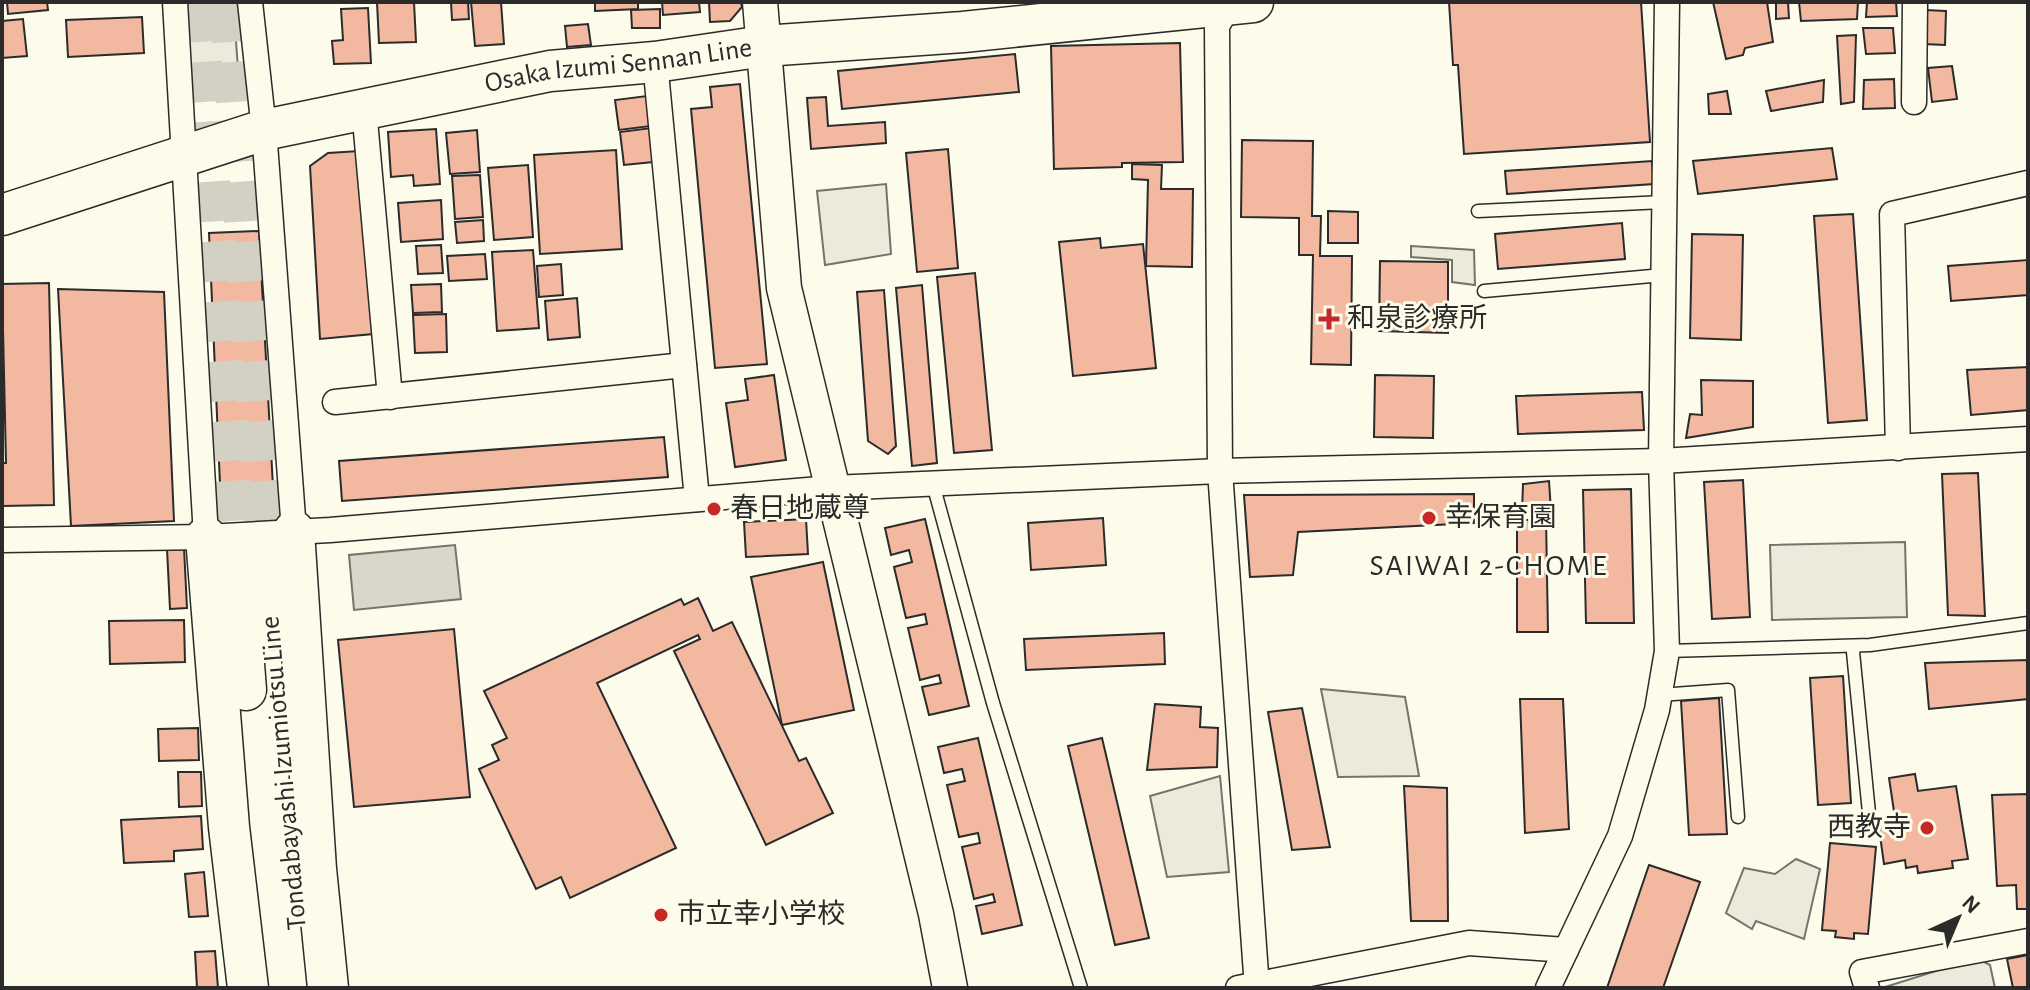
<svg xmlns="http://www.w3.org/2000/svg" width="2030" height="990" viewBox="0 0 2030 990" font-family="'Alegreya Sans','Noto Sans JP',sans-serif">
	<rect width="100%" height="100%" fill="#fdfbea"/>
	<g fill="#ecebdb" stroke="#74746e" stroke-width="2">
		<polygon points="886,184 891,254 825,265 817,191"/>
		<polygon points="1411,246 1474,250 1475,285 1452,282 1452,260 1411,257"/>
		<polygon points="1905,542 1907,617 1772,620 1770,545"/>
		<polygon points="1321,689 1405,697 1419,776 1338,777"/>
		<polygon points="1220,776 1229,872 1167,877 1150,796"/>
		<polygon points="1796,859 1820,869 1804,939 1756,921 1752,929 1726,913 1744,868 1775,874"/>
	</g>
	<g fill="#eceadb" stroke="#74746e" stroke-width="2">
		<polygon points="186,2 233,2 238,68 192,82"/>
		<polygon points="1977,958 1990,965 1995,988 1882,988"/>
	</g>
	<polygon fill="#d8d7c9" stroke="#74746e" stroke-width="2" points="455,545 461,599 354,610 349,555"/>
	<g fill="#f2b8a0" stroke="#2b2b2b" stroke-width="2">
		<polygon points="7,2 47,2 48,10 8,14"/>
		<polygon points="377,2 414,2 416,42 379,43"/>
		<polygon points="451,2 468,2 469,19 452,20"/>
		<polygon points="471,2 501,2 504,44 475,46"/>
		<polygon points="595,2 638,2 638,9 595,11"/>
		<polygon points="662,2 699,2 700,12 663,15"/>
		<polygon points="709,2 741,2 742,7 730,21 710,22"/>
		<polygon points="1449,2 1641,2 1650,142 1464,154 1458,65 1453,65"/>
		<polygon points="1713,2 1767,2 1773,42 1745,48 1743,55 1726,59"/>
		<polygon points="1776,2 1788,2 1789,18 1776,19"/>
		<polygon points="1799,2 1858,2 1857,19 1801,21"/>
		<polygon points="1867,2 1896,2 1897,16 1866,17"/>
		<polygon points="368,8 371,63 334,64 332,41 343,40 341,9"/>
		<polygon points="660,9 660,28 632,28 631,10"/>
		<polygon points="1925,10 1946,11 1945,45 1924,44"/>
		<polygon points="142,17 144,53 68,57 66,20"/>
		<polygon points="23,19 27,56 2,58 2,21"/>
		<polygon points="588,24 591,45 567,47 565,26"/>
		<polygon points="1863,28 1893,28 1895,53 1866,54"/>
		<polygon points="1856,35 1854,102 1841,104 1837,36"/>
		<polygon points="1180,43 1183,162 1122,163 1122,167 1054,169 1051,46"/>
		<polygon points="1015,54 1019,92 842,109 838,71"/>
		<polygon points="1952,66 1957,99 1932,102 1928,68"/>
		<polygon points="1894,79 1895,108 1863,109 1864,80"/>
		<polygon points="1824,80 1823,102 1771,111 1766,91"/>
		<polygon points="740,84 767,364 715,368 691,109 712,107 710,87"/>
		<polygon points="1727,91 1731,114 1709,114 1708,94"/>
		<polygon points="655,95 659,125 619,130 615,100"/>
		<polygon points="826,97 828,126 885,122 886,143 811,149 807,98"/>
		<polygon points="659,127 663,161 624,165 620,132"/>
		<polygon points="436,129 440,184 414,186 413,175 391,177 388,132"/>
		<polygon points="477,130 480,172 450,174 446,133"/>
		<polygon points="1242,140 1313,141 1312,216 1321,216 1320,256 1352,256 1351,365 1311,364 1313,255 1299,255 1299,218 1241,217"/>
		<polygon points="1832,148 1837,179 1698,194 1693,161"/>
		<polygon points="948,149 958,268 917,272 906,153"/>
		<polygon points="616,150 622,249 540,254 534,155"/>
		<polygon points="359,151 373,334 320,339 310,166 328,153"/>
		<polygon points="1652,161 1654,184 1507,194 1505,171"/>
		<polygon points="1132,164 1162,165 1161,189 1193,189 1192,267 1146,266 1148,180 1132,179"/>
		<polygon points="528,165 533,237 494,240 488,168"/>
		<polygon points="480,175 483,217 455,219 452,176"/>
		<polygon points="441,200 443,239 401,242 398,203"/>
		<polygon points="1328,211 1358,212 1358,243 1328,243"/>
		<polygon points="1853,214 1867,420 1828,423 1814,216"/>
		<polygon points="483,220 484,241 457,243 455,222"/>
		<polygon points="1622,223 1625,259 1498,269 1495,234"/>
		<polygon points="259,231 274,505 221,507 209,233"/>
		<polygon points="1692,234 1743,235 1741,340 1690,338"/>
		<polygon points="1100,238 1101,248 1143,244 1156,368 1073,376 1059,242"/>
		<polygon points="441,245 443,273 418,274 416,246"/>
		<polygon points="533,250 539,328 497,331 492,252"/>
		<polygon points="485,254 487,279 449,281 447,256"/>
		<polygon points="2028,260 2028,295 1951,301 1948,266"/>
		<polygon points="1380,261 1448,262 1448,333 1379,331"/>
		<polygon points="561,264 563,295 539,297 537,266"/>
		<polygon points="975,273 992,450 954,453 937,277"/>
		<polygon points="49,283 54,505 2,506 2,463 6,463 2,284"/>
		<polygon points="441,284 442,312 413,313 411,285"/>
		<polygon points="922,285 937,463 912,466 896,288"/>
		<polygon points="58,289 164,292 174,521 71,526"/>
		<polygon points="884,290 896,446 888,454 868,441 857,292"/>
		<polygon points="577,298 580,337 548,340 545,301"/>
		<polygon points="446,314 447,352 415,353 413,315"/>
		<polygon points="2028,367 2028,410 1971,415 1967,370"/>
		<polygon points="774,375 786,460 735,467 726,403 748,400 745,379"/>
		<polygon points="1375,375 1434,376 1433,438 1374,437"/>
		<polygon points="1701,380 1753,381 1753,427 1686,438 1690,414 1702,415"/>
		<polygon points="1642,392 1644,430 1518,434 1516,396"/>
		<polygon points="664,437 668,477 342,501 339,461"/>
		<polygon points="1978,473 1985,616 1948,615 1942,474"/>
		<polygon points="1743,480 1750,617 1712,619 1704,482"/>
		<polygon points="1549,481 1551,511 1522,513 1523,484"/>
		<polygon points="1631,489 1634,623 1586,623 1583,490"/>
		<polygon points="1474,494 1474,523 1298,532 1293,575 1250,577 1244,495"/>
		<polygon points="1103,518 1106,565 1031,570 1028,523"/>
		<polygon points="1546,518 1548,632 1517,632 1517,521"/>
		<polygon points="806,519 808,554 746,557 744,522"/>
		<polygon points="925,519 969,706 929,715 922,687 941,683 939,675 920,680 908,628 927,624 925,614 906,618 894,567 912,562 909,550 891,555 885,528"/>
		<polygon points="184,548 187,608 170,609 167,549"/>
		<polygon points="823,562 854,710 782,725 751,577"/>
		<polygon points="698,598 713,631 732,622 799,761 806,758 833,813 766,845 674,651 700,639 698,635 597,683 676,848 570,898 561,877 536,889 479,769 499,760 492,745 507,738 484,691 681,599 684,605"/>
		<polygon points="184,620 185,662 110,664 109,621"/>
		<polygon points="454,629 470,797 354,807 338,640"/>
		<polygon points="1164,633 1165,664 1026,670 1024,639"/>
		<polygon points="2028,660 2028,699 1929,709 1925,663"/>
		<polygon points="1843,676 1851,803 1818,805 1810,678"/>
		<polygon points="1719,698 1727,834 1689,835 1681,701"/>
		<polygon points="1520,699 1563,699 1569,829 1525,833"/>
		<polygon points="1155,704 1201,707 1200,727 1218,728 1217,767 1147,770"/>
		<polygon points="1302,708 1330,847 1292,850 1268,712"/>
		<polygon points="198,728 199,760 159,761 158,729"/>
		<polygon points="978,738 1022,925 982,934 976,906 995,902 993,894 974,899 962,847 980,843 978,833 959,837 947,785 965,781 962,769 944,773 938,747"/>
		<polygon points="1102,738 1149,938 1115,945 1068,746"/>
		<polygon points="178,772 201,772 202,806 179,807"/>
		<polygon points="1915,774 1918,791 1956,786 1968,859 1952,861 1953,868 1918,873 1917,866 1906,868 1905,860 1884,864 1878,821 1895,818 1889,778"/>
		<polygon points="1404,786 1447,788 1448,921 1411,921"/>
		<polygon points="2028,794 2028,909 2017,909 2016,885 1997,886 1992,795"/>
		<polygon points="201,816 203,849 174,851 174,861 124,863 121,820"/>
		<polygon points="1830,843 1876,847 1868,934 1854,933 1854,939 1835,937 1836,931 1822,930"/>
		<polygon points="1649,865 1700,882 1663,988 1607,988"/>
		<polygon points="204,872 208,916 189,917 185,874"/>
		<polygon points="215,951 218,988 197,988 195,952"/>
		<polygon points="2028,955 2028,988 2013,988 2007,959"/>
	</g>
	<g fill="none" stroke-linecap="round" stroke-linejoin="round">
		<g stroke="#d3d1c4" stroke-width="40" stroke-dasharray="40 20" stroke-linecap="butt">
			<polyline points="198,2 236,560"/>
			<polyline points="229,2 267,557"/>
		</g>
		<defs>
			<g id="lane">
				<polyline points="1478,211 1663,202"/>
				<polyline points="1484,291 1663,275"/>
				<polyline points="933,484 993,703 1081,988"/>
				<polyline points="1855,646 1853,652 1869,813"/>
				<polyline points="1667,651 1870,645 2028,623"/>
				<polyline points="1660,695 1728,690 1738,817"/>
			</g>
			<g id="street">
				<polyline points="175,2 206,537"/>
				<polyline points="250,2 264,130 294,531"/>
				<polyline points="1231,2 1217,26 1220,471 1257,988"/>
				<polyline points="655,62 697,499"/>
				<polyline points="1914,102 1915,2"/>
				<polyline points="364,109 390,397"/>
				<polyline points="335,402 684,365"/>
				<polyline points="1898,448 1892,214 2028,183"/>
				<polyline points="2,540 206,537 330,530 832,488 1220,471 1661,461 2028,439"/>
				<polyline points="1238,988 1469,943 1566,950"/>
				<polyline points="1548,988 1620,836 1657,710 1667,651 1661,461 1667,2"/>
				<polyline points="1867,988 1862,972 2028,941"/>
			</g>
			<polyline id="secondary" points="760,2 784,288 936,914 950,988"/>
			<g id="primary">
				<path id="s1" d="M 2,215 L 264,130 L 550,71 L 655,62 L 764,46 L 963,32 L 1253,2"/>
				<polyline points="294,531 316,869 328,988"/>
				<polyline points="206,537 229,827 248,988"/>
				<polyline points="267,557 272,629"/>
				<polyline points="236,560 246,690"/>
			</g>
		</defs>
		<use href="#lane" stroke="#2b2b2b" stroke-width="15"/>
		<use href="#street" stroke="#2b2b2b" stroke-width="27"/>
		<use href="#secondary" stroke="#2b2b2b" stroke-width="37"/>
		<use href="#primary" stroke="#2b2b2b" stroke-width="43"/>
		<use href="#lane" stroke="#fdfbea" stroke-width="12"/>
		<use href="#street" stroke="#fdfbea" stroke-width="24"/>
		<use href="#secondary" stroke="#fdfbea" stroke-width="34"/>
		<use href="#primary" stroke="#fdfbea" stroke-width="40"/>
	</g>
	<g fill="#c62828" stroke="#fdfbea" stroke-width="3">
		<path d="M1325 307h8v8h8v8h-8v8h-8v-8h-8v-8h8z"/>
		<circle cx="714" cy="509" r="8"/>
		<circle cx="1429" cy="518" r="8"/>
		<circle cx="1927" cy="828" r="8"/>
		<circle cx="661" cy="915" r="8"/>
	</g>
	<g text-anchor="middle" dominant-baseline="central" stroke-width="6" stroke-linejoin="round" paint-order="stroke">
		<g font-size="28" fill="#2b2b2b" stroke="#fdfbea">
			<text stroke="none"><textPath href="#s1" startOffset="636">Osaka Izumi Sennan Line</textPath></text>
			<text transform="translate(284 773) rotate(-95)">Tondabayashi Izumiotsu Line</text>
		</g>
		<g font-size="28" fill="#2b2b2b" stroke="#fdfbea" text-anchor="start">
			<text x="1347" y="319">和泉診療所</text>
			<text x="730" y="509">春日地蔵尊</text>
			<text x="1445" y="518">幸保育園</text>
			<text x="1911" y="828" text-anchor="end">西教寺</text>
			<text x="677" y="915">市立幸小学校</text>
		</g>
		<g font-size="30" letter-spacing="2" fill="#2b2b2b" stroke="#fdfbea">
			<text x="1489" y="566">SAIWAI 2-CHOME</text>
		</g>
	</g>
	<rect width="2030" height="990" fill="none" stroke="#2b2b2b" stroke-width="8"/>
	<g transform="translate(1958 918) rotate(44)" stroke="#fdfbea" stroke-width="6" paint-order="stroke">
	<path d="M0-6L14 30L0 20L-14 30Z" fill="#2b2b2b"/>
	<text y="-12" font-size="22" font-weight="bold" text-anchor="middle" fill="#2b2b2b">N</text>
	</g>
</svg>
